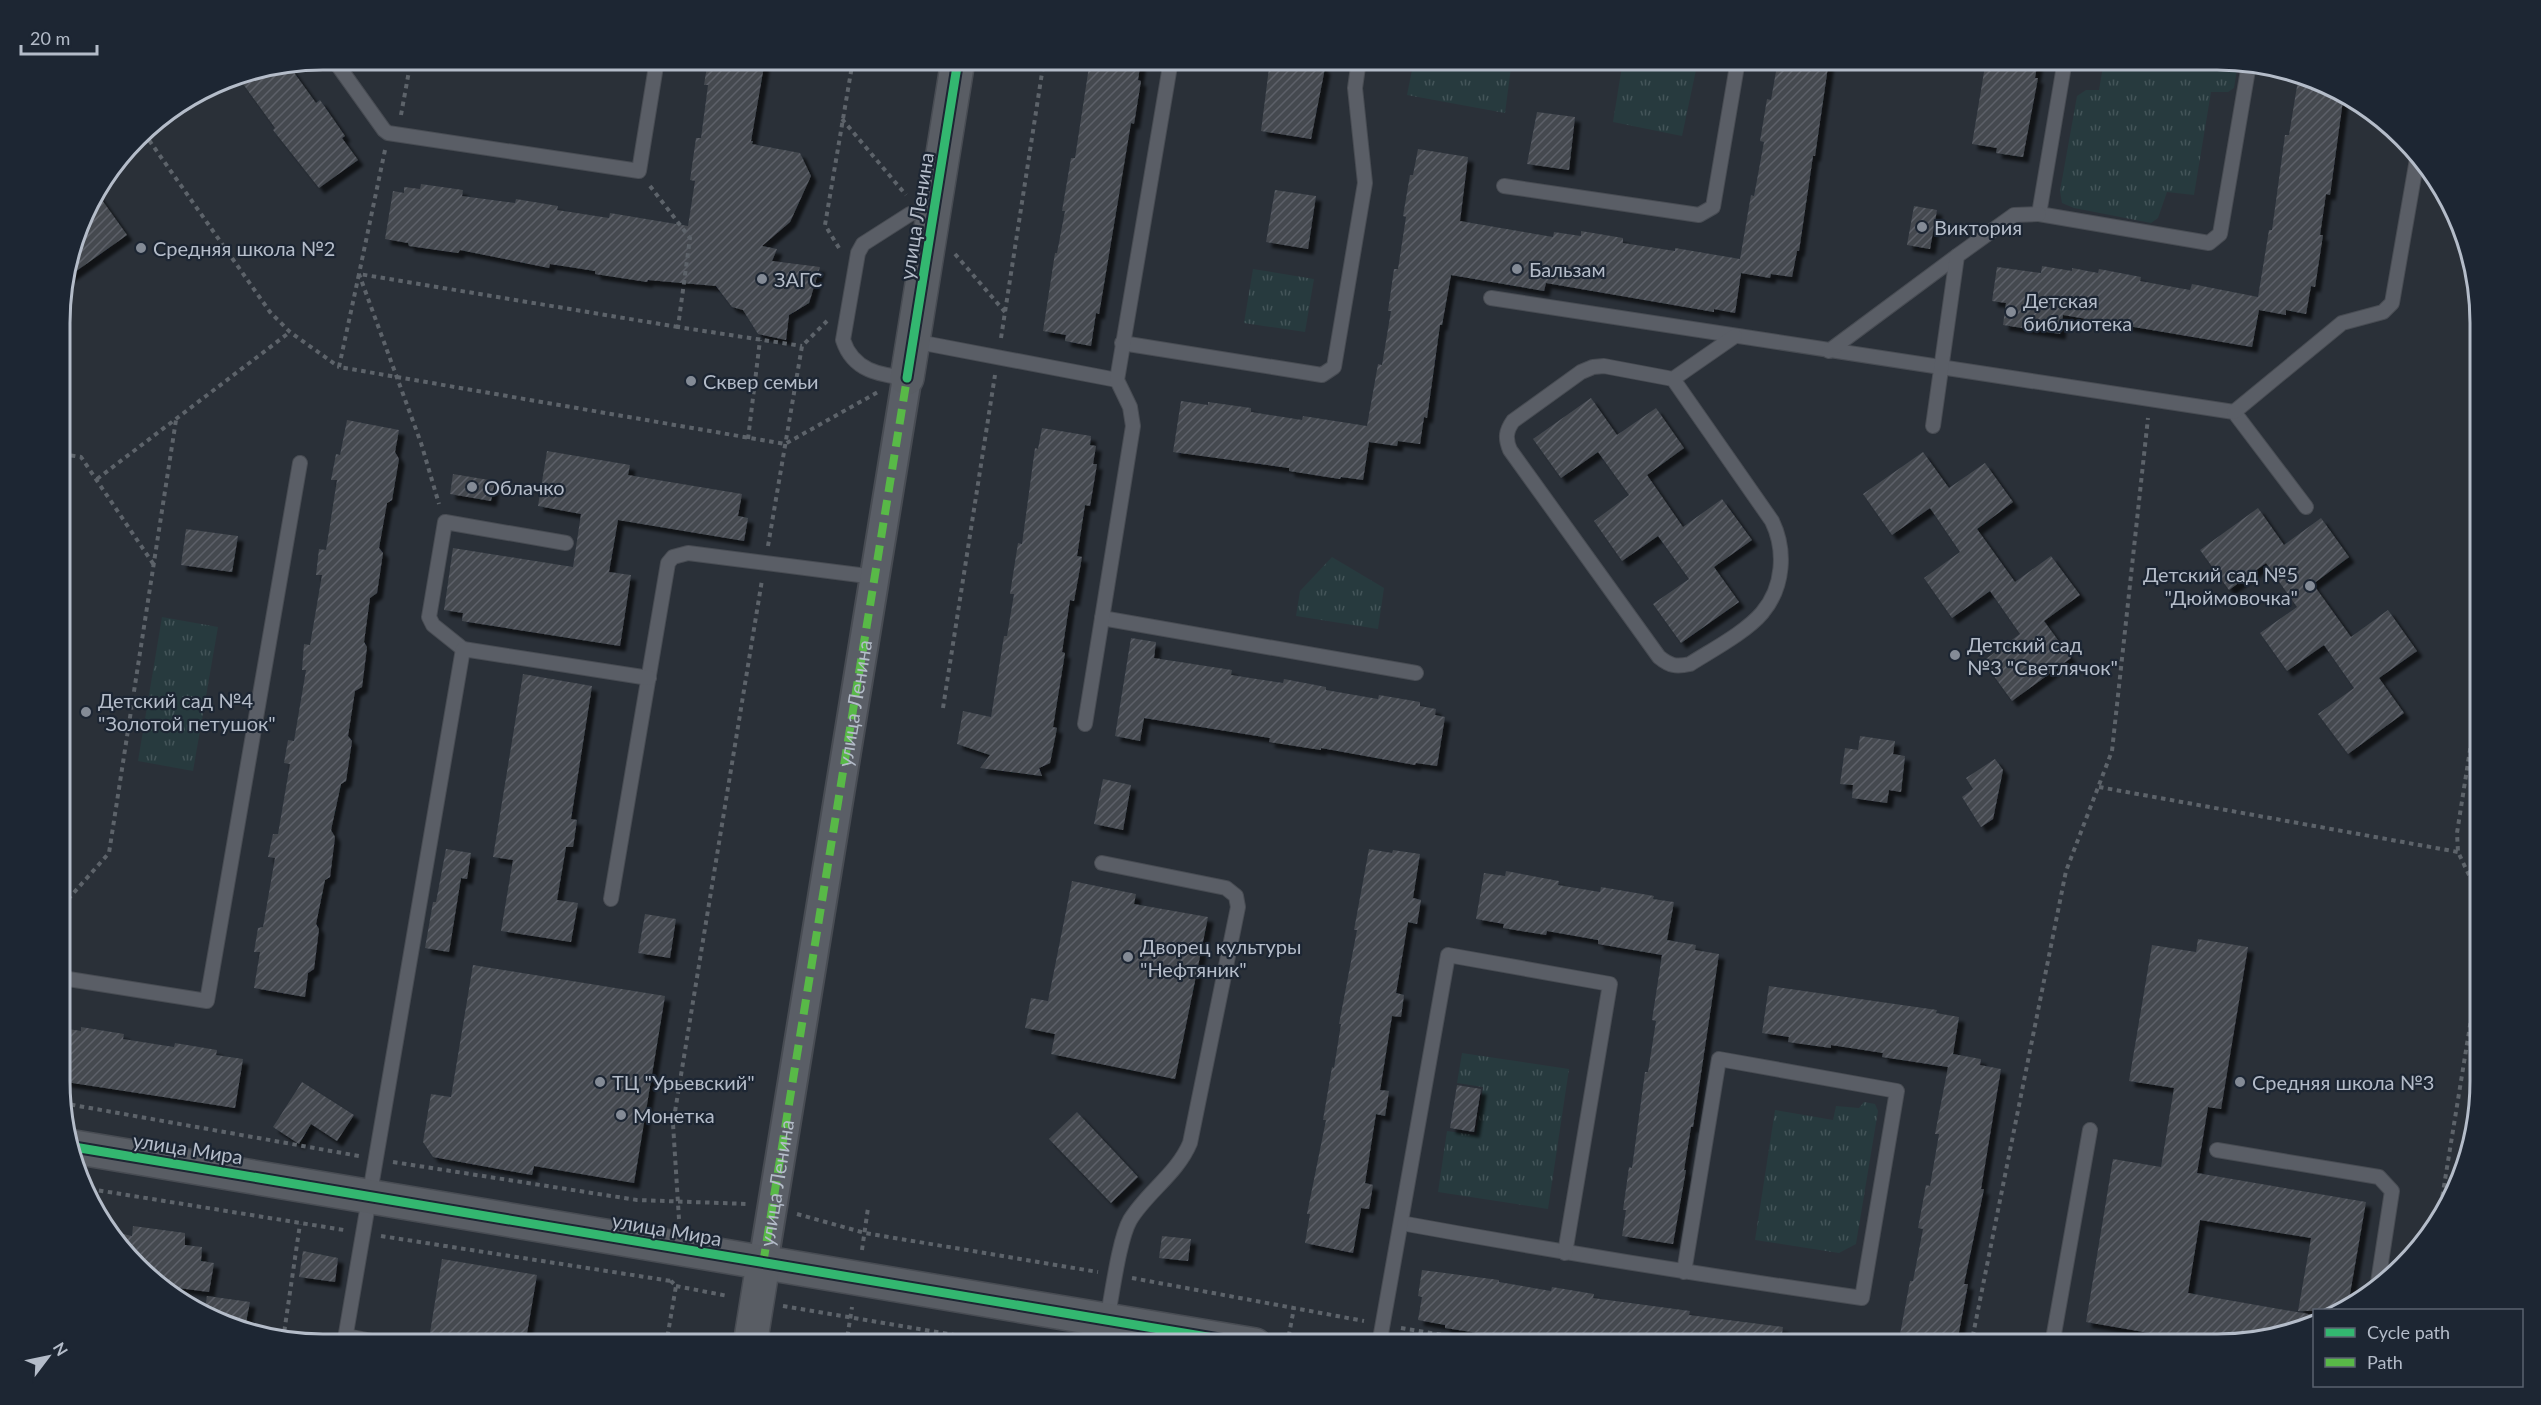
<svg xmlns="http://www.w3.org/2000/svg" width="2541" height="1405" viewBox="0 0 2541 1405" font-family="Lato,sans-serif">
	<defs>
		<pattern id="park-tufts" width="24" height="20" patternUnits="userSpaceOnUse" patternTransform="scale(1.5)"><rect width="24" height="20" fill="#273a3e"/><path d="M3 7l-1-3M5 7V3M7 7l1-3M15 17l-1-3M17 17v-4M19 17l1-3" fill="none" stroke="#445559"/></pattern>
		<pattern id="building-hatch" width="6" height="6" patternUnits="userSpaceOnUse" patternTransform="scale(1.5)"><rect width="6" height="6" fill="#444950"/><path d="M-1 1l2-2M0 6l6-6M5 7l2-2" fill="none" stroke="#5d6168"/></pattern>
		<filter id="shadow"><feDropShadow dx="5.5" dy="5.5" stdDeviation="1.5" flood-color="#0009"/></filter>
	</defs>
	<rect width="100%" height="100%" fill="#2a3038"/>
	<g fill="url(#park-tufts)">
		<polygon points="1414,60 1512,60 1505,113 1407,95"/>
		<polygon points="1623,60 1650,60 1696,70 1682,136 1613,122"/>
		<polygon points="2104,60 2218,60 2238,63 2234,88 2228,92 2211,92 2194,195 2167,192 2158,218 2151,223 2074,208 2062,203 2060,191 2077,96 2086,90 2099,90"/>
		<polygon points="1253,269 1314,279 1305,332 1244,323"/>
		<polygon points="1332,557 1384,588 1378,629 1296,616 1300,591"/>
		<polygon points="162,617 218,627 193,771 138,761"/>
		<polygon points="1462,1053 1569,1069 1548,1209 1438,1192 1447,1131 1476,1135 1483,1087 1457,1083"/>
		<polygon points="1864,1102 1875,1104 1878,1111 1856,1244 1839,1253 1755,1240 1775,1110 1833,1120 1836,1106 1859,1108"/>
	</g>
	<g fill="url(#building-hatch)" filter="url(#shadow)">
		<polygon points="708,60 765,60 751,141 753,141 752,144 800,153 811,176 790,222 762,246 777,249 772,261 820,267 809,303 789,315 786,340 758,334 743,310 732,307 716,286 648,280 647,282 595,274 595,271 550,264 549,268 460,250 458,253 409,246 408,243 385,239 393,191 404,193 404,187 420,189 421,184 463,190 462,196 515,203 516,199 558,206 557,210 609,218 610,213 688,226 695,181 690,180 696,138 701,138 708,85 704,85"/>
		<polygon points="1090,60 1141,60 1138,80 1141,81 1134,124 1131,123 1099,314 1096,313 1091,346 1065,341 1066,335 1043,331 1055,253 1057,253 1065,211 1062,211 1071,158 1075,158"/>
		<polygon points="1270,60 1323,60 1322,67 1325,68 1311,139 1261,131"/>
		<polygon points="1778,60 1829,60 1815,156 1813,156 1799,251 1797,251 1792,277 1771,274 1770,278 1741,273 1735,313 1714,309 1714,312 1546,283 1544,291 1451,275 1442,325 1440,325 1427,418 1424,417 1420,444 1398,441 1397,446 1369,442 1363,480 1341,477 1340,479 1289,471 1289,468 1173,452 1181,401 1208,405 1208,402 1251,408 1251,412 1302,420 1303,416 1367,426 1378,364 1382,365 1391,311 1388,311 1394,269 1398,269 1406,217 1403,216 1410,175 1413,175 1418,149 1468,157 1460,221 1553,237 1554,232 1581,236 1581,231 1623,238 1623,243 1675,251 1675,248 1740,259 1751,195 1754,196 1764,142 1760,141 1767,99 1771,100"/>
		<polygon points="1986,60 2038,60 2035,78 2038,78 2023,157 1996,153 1997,148 1972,144"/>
		<polygon points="290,67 316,103 320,100 345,136 342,138 358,160 319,188 273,130 275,128 238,77"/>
		<polygon points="2299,74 2344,93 2330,195 2326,194 2320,235 2323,235 2315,287 2311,286 2306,314 2286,310 2286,315 2259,310 2252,347 2063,315 2060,334 2003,325 2006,303 1992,301 1997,267 2041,273 2042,266 2072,271 2072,268 2098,273 2099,269 2141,277 2140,281 2190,290 2192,284 2258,297 2269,230 2272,230 2285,135 2289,135"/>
		<polygon points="1537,112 1575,117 1569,170 1527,164"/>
		<polygon points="1275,190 1316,196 1308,249 1266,242"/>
		<polygon points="97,193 127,235 65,279 87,207"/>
		<polygon points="1914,206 1937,210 1930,249 1907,245"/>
		<polygon points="1591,398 1617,435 1656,408 1684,448 1647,475 1683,527 1722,499 1752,540 1714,567 1739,602 1681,643 1653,604 1689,579 1658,536 1622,561 1594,521 1629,495 1598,452 1561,478 1533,439"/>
		<polygon points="347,420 399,430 395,452 399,459 392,500 387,503 379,548 383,553 377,593 370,598 364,642 367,647 362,687 355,691 348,736 352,741 346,781 341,784 331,830 335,837 330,877 325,880 316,924 319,929 314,969 308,973 305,997 254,988 260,952 254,952 258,928 263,927 275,858 268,857 273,834 278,834 290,764 284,763 288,740 294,741 306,670 302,670 304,644 310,645 322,575 316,575 319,549 326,550 337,480 331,480 336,454 340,455"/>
		<polygon points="1042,428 1091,436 1090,445 1096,446 1093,464 1097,464 1090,506 1085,505 1077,556 1082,557 1074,601 1070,600 1062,652 1065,653 1053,727 1057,728 1050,763 1039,768 1042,776 980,768 990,755 957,744 963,711 991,717 1004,636 1007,636 1014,594 1010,594 1018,543 1022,544 1035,448 1038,449"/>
		<polygon points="547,451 630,465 628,475 742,494 738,516 748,518 744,541 618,520 609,572 631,575 620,646 462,621 463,613 444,610 453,548 573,567 581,514 538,506"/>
		<polygon points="1923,452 1949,488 1985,463 2013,502 1977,529 2015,582 2051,556 2080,595 2044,621 2071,658 2012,701 1983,661 2020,634 1990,591 1952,618 1924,578 1960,552 1930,508 1892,535 1863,494"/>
		<polygon points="453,474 495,481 491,501 450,494"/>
		<polygon points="2258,508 2284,545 2321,518 2349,557 2313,584 2351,637 2388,610 2417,651 2379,678 2404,713 2348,754 2318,714 2354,688 2324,645 2287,671 2260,633 2297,607 2266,563 2229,590 2200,550"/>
		<polygon points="186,529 238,536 232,572 181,565"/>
		<polygon points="1131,638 1156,642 1154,658 1232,670 1231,675 1283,683 1284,679 1326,687 1326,690 1378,699 1379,695 1420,702 1420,706 1436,709 1435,715 1445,717 1437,766 1416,763 1415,765 1321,748 1321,750 1269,742 1270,738 1144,718 1140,741 1115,736"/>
		<polygon points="523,674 592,686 571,819 577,820 573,847 566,847 557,900 578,903 571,942 501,931 513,860 493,857"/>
		<polygon points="1860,736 1895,741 1893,754 1905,756 1901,792 1889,790 1887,803 1852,798 1853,785 1840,784 1845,748 1858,750"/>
		<polygon points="1995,759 2003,770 1993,819 1981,827 1962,797 1973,789 1966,778"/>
		<polygon points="1103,779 1131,785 1123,830 1094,824"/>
		<polygon points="446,849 471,853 467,879 461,878 449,952 425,948 433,902 436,902"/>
		<polygon points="1369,849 1392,853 1393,850 1420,854 1413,898 1421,900 1417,924 1408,922 1396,993 1404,995 1401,1017 1392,1016 1380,1090 1389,1091 1385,1116 1376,1114 1365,1183 1373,1185 1369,1209 1361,1208 1353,1253 1305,1243 1310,1214 1307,1214 1326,1120 1323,1120 1332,1067 1334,1068 1341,1024 1339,1024 1357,930 1354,930"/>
		<polygon points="1506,871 1559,881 1558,885 1600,892 1601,887 1654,896 1653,899 1674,902 1667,940 1696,945 1695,950 1719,954 1693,1127 1691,1127 1684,1170 1686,1170 1673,1244 1622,1236 1626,1210 1623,1210 1629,1167 1632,1168 1645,1072 1648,1072 1656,1021 1652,1020 1662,955 1598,944 1598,940 1547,931 1546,935 1503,928 1504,924 1476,919 1484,873 1505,876"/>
		<polygon points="1072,881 1136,894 1134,904 1208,917 1175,1079 1051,1054 1055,1034 1025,1028 1031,998 1048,1001"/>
		<polygon points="645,914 676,919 670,958 638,953"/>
		<polygon points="2198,939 2248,947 2221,1109 2208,1107 2197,1173 2366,1202 2347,1311 2298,1311 2311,1238 2200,1220 2188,1293 2314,1315 2314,1320 2235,1344 2213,1344 2086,1322 2113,1159 2161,1167 2174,1088 2129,1081 2152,945 2196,952"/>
		<polygon points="473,965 665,996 634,1183 534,1166 532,1175 433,1157 423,1142 431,1094 451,1097"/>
		<polygon points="1769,986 1937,1010 1936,1013 1959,1017 1953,1054 1981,1059 1980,1065 2001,1069 1981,1189 1984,1189 1964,1284 1968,1284 1958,1337 1956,1336 1954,1345 1898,1345 1910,1281 1913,1281 1923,1229 1918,1228 1926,1185 1930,1186 1939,1134 1935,1134 1948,1067 1882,1057 1883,1053 1831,1045 1831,1048 1788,1042 1789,1037 1762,1033"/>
		<polygon points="81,1027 124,1034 123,1039 174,1047 175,1043 217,1050 216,1055 243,1059 235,1108 66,1082 62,1079 62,1028 81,1031"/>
		<polygon points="302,1082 354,1115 337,1141 311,1124 299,1144 273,1127"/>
		<polygon points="1457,1085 1481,1089 1474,1132 1450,1128"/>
		<polygon points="1077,1112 1138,1177 1111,1203 1049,1139"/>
		<polygon points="133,1226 185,1233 185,1245 202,1247 201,1261 214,1263 209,1292 178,1288 171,1291 108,1231 132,1236"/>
		<polygon points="1162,1236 1191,1239 1188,1261 1159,1258"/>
		<polygon points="303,1251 338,1258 335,1282 299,1277"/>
		<polygon points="442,1259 537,1275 525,1345 428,1345"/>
		<polygon points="1422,1270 1499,1280 1499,1282 1551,1291 1552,1287 1594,1294 1593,1298 1690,1311 1689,1315 1783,1327 1780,1345 1539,1345 1540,1340 1498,1333 1498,1336 1445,1328 1445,1325 1418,1320 1422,1297 1418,1296"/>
		<polygon points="207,1296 250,1302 244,1332 204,1315"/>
	</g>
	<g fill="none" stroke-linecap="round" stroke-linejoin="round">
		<defs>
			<g id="lane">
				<polyline points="334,60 384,130 388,133 639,171 657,60"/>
				<polyline points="2065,60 2039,214 2209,243 2220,234 2249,64"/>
				<polyline points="1504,186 1699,215 1713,207 1738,60"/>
				<polyline points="1491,298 2234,412 2306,507"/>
				<polyline points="913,341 1117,380"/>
				<polyline points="1122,343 1322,375 1334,367 1365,183 1355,88 1359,60"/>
				<polyline points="1829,351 1957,256"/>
				<path d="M 907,378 C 880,375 853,371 843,340 L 858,253 L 863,244 L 910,214 L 918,212 L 933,216"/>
				<path d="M 1673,379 L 1772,521 C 1786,550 1784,587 1762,613 C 1746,632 1712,650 1690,664 C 1676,667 1670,666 1659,657 L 1510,450 C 1505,438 1506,431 1513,421 L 1581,372 L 1593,367 L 1604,366 L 1673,379 L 1735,336"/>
				<polyline points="2234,412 2342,323 2383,312 2392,303 2417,159"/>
				<polyline points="1933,426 1957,256 2014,215 2039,214"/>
				<polyline points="1102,618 1416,673"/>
				<polyline points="463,649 433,625 429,617 445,522 566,543"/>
				<polyline points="1085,724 1133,426 1130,407 1117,380 1171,60"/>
				<path d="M 1102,863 L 1226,888 L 1236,896 L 1238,907 L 1190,1143 C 1177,1174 1147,1192 1130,1220 C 1119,1239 1112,1296 1107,1320"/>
				<polyline points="611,899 668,563 673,557 688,553 875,577"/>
				<polyline points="62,978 207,1001 300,463"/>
				<polyline points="2217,1150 2379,1177 2392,1191 2377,1289"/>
				<path d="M 1401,1223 C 1554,1251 1708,1276 1862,1298 L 1897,1091 L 1719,1059 L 1684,1272"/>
				<polyline points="346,1336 394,1345"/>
				<polyline points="344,1345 463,649 649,678"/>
				<polyline points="1379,1345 1448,955 1610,984 1565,1253"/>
				<polyline points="2052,1345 2090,1130"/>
			</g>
			<g id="street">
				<path id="s1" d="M 763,1264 L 907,378"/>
			</g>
			<g id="secondary">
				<polyline points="907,378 958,60"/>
				<polyline points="74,1147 1255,1345"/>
				<polyline points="750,1345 763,1264"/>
			</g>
		</defs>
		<use href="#lane" stroke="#484c53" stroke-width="16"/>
		<use href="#street" stroke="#484c53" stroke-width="32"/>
		<use href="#secondary" stroke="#484c53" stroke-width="36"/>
		<g stroke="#5d636a" stroke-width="4" stroke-dasharray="4.5 4.5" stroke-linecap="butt">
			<polyline points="401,115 411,60"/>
			<polyline points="842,119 906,195"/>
			<polyline points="144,133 270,312 290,332 339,367"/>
			<polyline points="385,150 359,274 421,443 439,504"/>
			<polyline points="650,186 690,238 678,327 802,346"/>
			<polyline points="839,248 825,225 853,60"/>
			<polyline points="955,254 1005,312"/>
			<polyline points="678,327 359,274 339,367 785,444 878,392"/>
			<polyline points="1001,338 1044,60"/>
			<polyline points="748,439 760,340"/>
			<polyline points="62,454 81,457 154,565"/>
			<polyline points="97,479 290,332"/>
			<polyline points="768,546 802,346 827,321"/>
			<polyline points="2480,686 2457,833 2458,852 2480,898"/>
			<polyline points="943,708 995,375"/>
			<polyline points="2099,787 2458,852"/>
			<polyline points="62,906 109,853 176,420"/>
			<polyline points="62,1103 359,1156"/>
			<polyline points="393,1162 637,1200 748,1204"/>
			<polyline points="90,1189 344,1230"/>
			<polyline points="797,1214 865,1233 1098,1272"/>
			<polyline points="679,1219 673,1124 762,580"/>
			<polyline points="2438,1223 2480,964"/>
			<polyline points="381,1236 671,1281"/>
			<polyline points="862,1250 868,1208"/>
			<polyline points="1132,1278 1364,1321"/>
			<polyline points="676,1286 728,1296"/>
			<polyline points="783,1306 1014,1345"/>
			<polyline points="1401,1328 1504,1345"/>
			<polyline points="283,1340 300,1224"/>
			<polyline points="666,1345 676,1286 671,1281 672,1277"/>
			<polyline points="846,1345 852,1307"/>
			<polyline points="1287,1345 1294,1308"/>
			<polyline points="1971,1345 2066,871 2112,751 2148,418"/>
		</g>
		<use href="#lane" stroke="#5a5e66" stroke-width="14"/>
		<use href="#street" stroke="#5a5e66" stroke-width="28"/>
		<use href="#secondary" stroke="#595d64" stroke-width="33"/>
		<polyline stroke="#58b947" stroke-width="8" stroke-dasharray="15 8" stroke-linecap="butt" points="763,1264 907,378"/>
		<defs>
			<g id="cycleway">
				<polyline points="907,378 958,60"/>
				<polyline points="74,1147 1255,1345"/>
			</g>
		</defs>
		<use href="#cycleway" stroke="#1d2633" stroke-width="13"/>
		<use href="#cycleway" stroke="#33b770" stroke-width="9"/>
	</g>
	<g fill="#848b96" stroke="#1d2633" stroke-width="2">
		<circle cx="1922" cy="227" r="6"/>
		<circle cx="141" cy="248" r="6"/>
		<circle cx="1517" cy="269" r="6"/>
		<circle cx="762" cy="279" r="6"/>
		<circle cx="2011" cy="312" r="6"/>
		<circle cx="691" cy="381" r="6"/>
		<circle cx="472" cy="487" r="6"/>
		<circle cx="2310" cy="586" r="6"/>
		<circle cx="1955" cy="655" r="6"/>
		<circle cx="86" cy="712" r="6"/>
		<circle cx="1128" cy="957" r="6"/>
		<circle cx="600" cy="1082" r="6"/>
		<circle cx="2240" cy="1082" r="6"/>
		<circle cx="621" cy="1115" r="6"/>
	</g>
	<g text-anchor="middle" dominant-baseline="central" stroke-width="4.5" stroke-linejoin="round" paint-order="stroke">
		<g font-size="20" fill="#b4bcc9" stroke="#1d2633">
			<text transform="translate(916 216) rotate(-81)">улица Ленина</text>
			<text stroke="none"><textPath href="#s1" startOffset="568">улица Ленина</textPath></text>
			<text transform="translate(188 1148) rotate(9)">улица Мира</text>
			<text stroke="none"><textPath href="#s1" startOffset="82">улица Ленина</textPath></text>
			<text transform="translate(667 1229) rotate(10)">улица Мира</text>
		</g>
		<g font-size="20" fill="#b4bcc9" stroke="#1d2633" text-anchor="start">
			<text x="1934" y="227">Виктория</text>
			<text x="153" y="248">Средняя школа №2</text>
			<text x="1529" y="269">Бальзам</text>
			<text x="774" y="279">ЗАГС</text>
			<text x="2023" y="300">Детская<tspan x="2023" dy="23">библиотека</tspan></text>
			<text x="703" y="381">Сквер семьи</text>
			<text x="484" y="487">Облачко</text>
			<text x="2298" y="574" text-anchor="end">Детский сад №5<tspan x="2298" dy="23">"Дюймовочка"</tspan></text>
			<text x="1967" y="644">Детский сад<tspan x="1967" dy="23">№3 "Светлячок"</tspan></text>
			<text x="98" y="700">Детский сад №4<tspan x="98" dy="23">"Золотой петушок"</tspan></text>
			<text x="1140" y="946">Дворец культуры<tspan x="1140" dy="23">"Нефтяник"</tspan></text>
			<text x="612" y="1082">ТЦ "Урьевский"</text>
			<text x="2252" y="1082">Средняя школа №3</text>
			<text x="633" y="1115">Монетка</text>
		</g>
	</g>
	<path d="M0 0H2541V1405H0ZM323 70H2217A253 253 0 0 1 2470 323V1081A253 253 0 0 1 2217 1334H323A253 253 0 0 1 70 1081V323A253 253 0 0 1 323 70Z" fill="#1d2633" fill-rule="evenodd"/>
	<path fill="none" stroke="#b4bcc9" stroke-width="3" d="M323 70H2217A253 253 0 0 1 2470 323V1081A253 253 0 0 1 2217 1334H323A253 253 0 0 1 70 1081V323A253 253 0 0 1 323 70Z"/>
	<rect x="2313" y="1309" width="210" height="78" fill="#1d2633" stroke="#59626f" stroke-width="1.5"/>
	<rect x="2325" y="1328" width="30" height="9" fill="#33b770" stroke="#59626f" stroke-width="1.5"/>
	<text x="2367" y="1339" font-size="18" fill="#b4bcc9">Cycle path</text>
	<rect x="2325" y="1358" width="30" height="9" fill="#58b947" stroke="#59626f" stroke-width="1.5"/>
	<text x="2367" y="1369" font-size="18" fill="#b4bcc9">Path</text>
	<g transform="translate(48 1357) rotate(58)" stroke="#1d2633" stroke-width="4.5" paint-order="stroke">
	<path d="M0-4.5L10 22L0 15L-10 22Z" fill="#b4bcc9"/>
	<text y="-9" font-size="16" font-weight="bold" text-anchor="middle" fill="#b4bcc9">N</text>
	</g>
	<path d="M21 45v9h76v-9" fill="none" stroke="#b4bcc9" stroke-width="3"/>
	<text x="30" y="45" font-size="18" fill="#b4bcc9" stroke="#1d2633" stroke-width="4.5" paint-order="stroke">20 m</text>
</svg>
